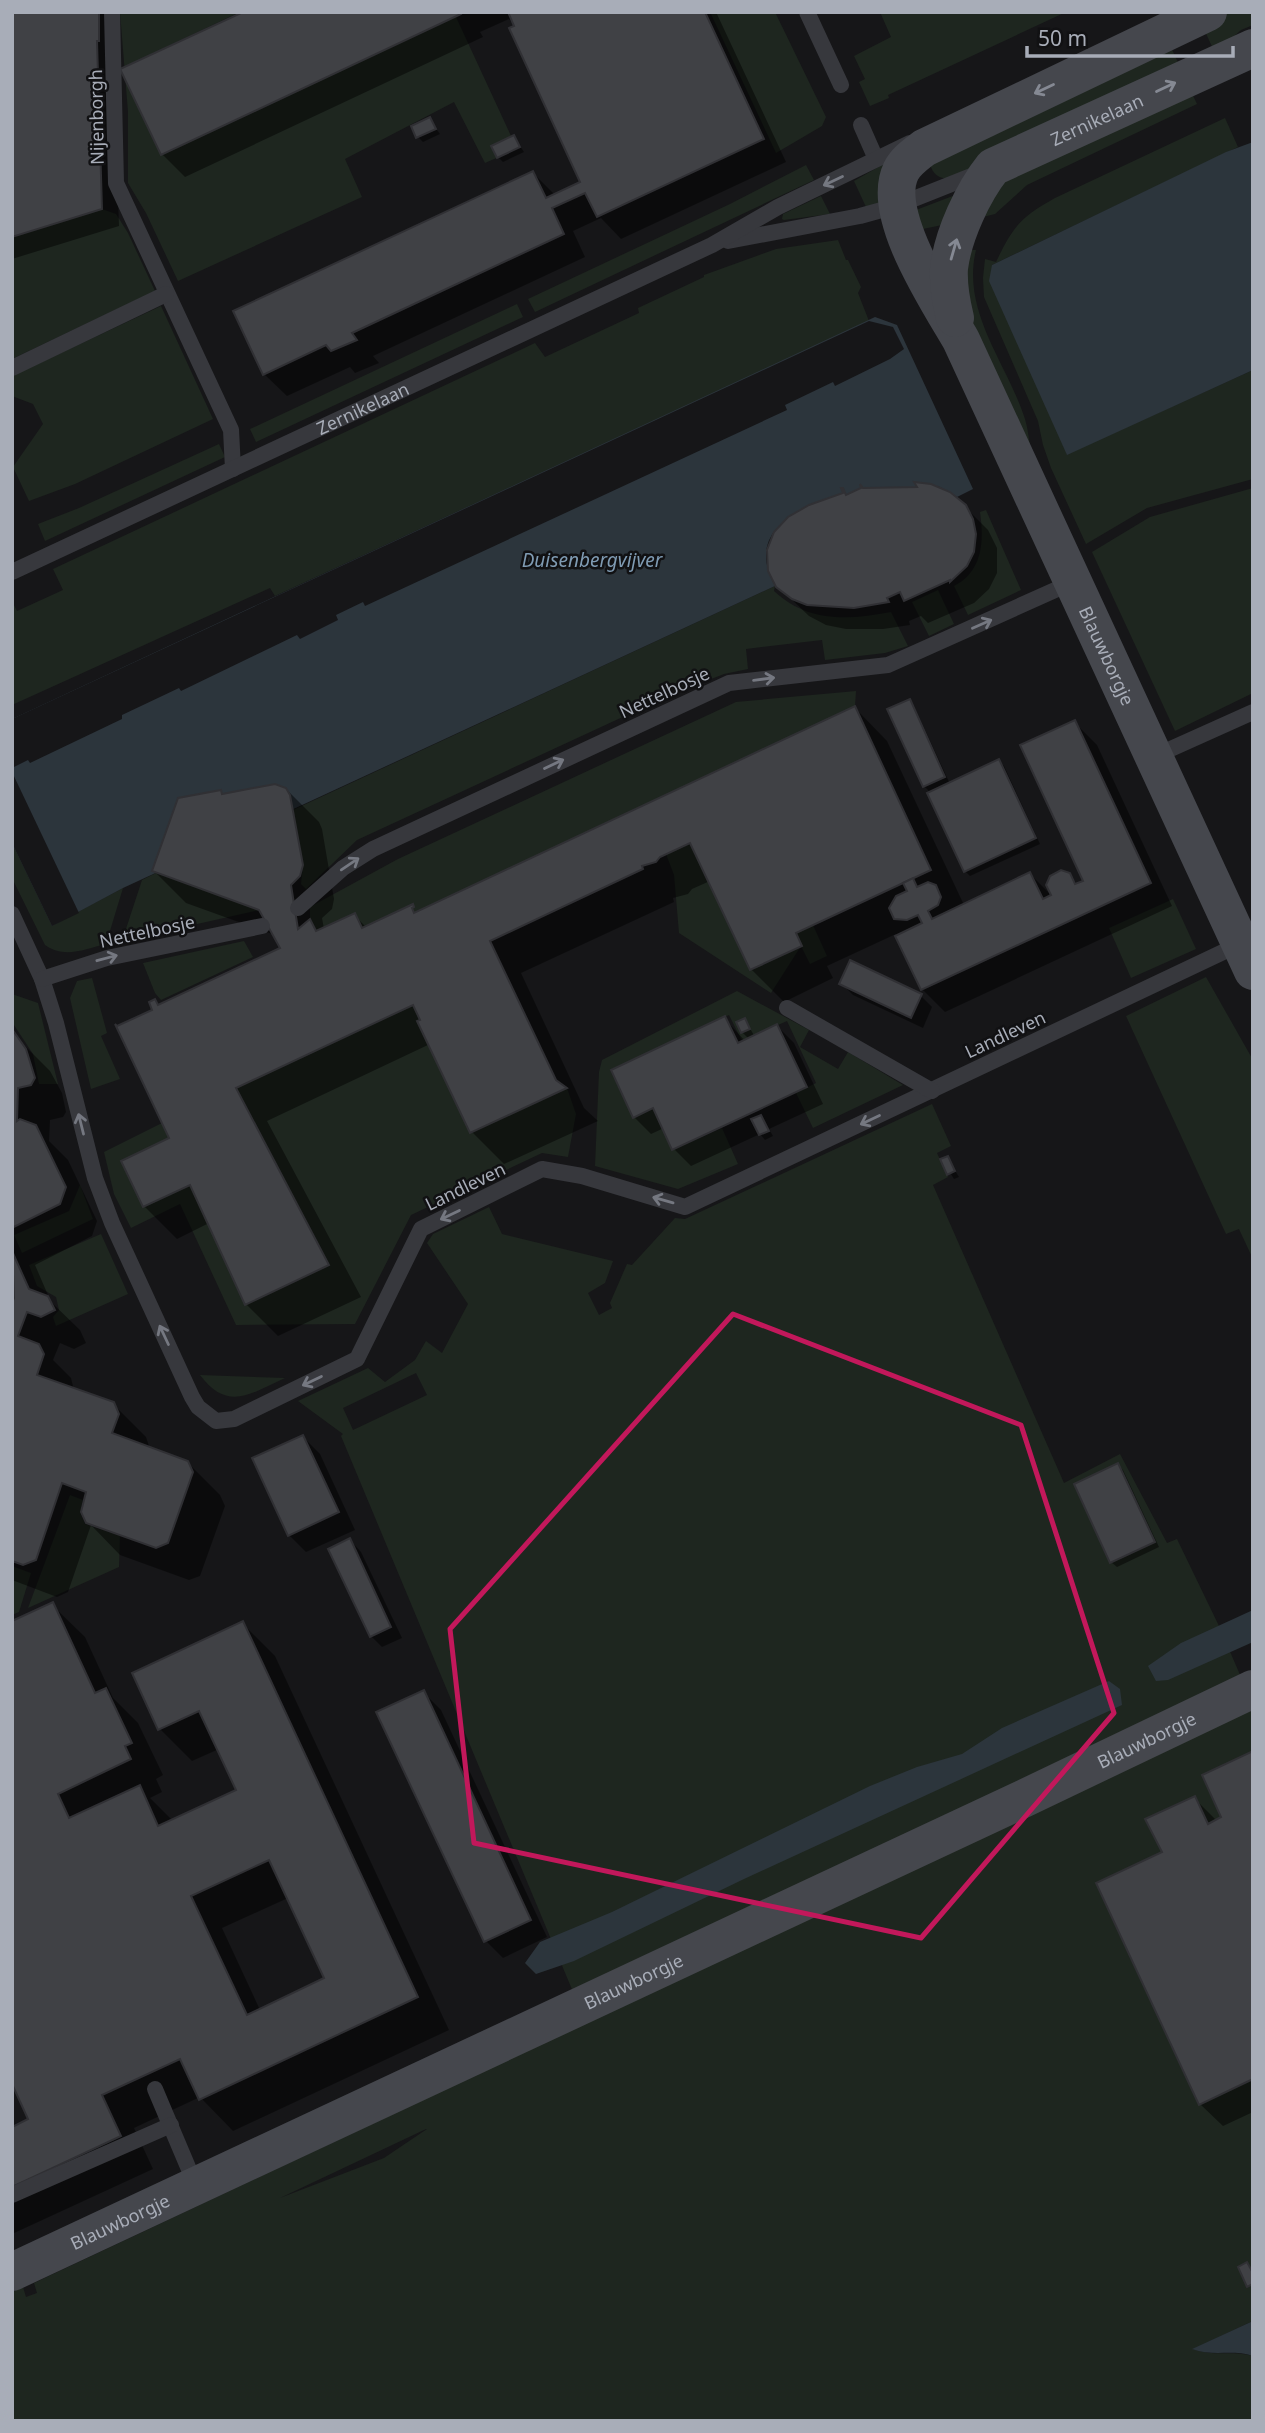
<svg xmlns="http://www.w3.org/2000/svg" width="1265" height="2433" viewBox="0 0 1265 2433" font-family="'Noto Sans',sans-serif">
	<rect width="100%" height="100%" fill="#161618"/>
	<g fill="#1e261f" fill-rule="evenodd">
		<polygon points="120,12 240,12 126,66 127,83 161,154 456,17 517,149 485,163 454,102 345,159 362,197 178,281 146,213 128,183 128,112"/>
		<polygon points="710,12 775,12 826,117 822,126 776,153"/>
		<polygon points="880,12 1066,12 888,95 889,98 870,106 859,82 865,79 854,56 891,37"/>
		<polygon points="1229,12 1253,12 1253,25 1241,30 1215,53 1202,25"/>
		<path d="M 1168,41 L 1182,71 L 952,178 C 940,180 933,175 930,164 Z"/>
		<polygon points="1189,87 1197,104 1027,185 995,214 979,218 993,187"/>
		<path d="M 1225,118 L 1238,147 L 992,265 L 1067,454 L 1253,370 L 1253,479 L 1147,508 L 1086,544 L 1051,468 L 1043,445 L 1038,421 L 984,297 L 983,278 L 985,259 L 996,262 C 1013,226 1021,217 1055,198 Z"/>
		<polygon points="889,161 885,201 866,207 854,181"/>
		<polygon points="806,165 814,180 535,312 528,299 730,204"/>
		<polygon points="958,194 952,223 918,230 916,210"/>
		<polygon points="821,196 830,214 784,220 782,219 783,214"/>
		<polygon points="102,209 116,214 128,233 155,291 12,359 12,237"/>
		<polygon points="838,240 846,260 848,260 861,287 858,293 869,321 275,596 270,588 12,705 12,601 17,611 63,590 53,569 535,343 545,357 639,313 638,308 704,277 704,275 776,249"/>
		<path d="M 964,250 L 976,250 C 961,312 1007,363 1025,419 C 1028,429 1029,441 1031,451 L 972,329 Z"/>
		<polygon points="517,304 523,317 256,442 250,429"/>
		<polygon points="161,306 213,419 75,484 29,501 13,467 43,424 33,404 12,396 12,376"/>
		<polygon points="219,444 225,457 45,541 38,524 79,508"/>
		<polygon points="1253,488 1253,693 1175,731 1092,552 1150,517"/>
		<path d="M 986,510 L 1021,590 L 968,615 L 954,586 C 983,571 984,541 980,512 Z"/>
		<path d="M 775,586 L 774,591 C 808,623 849,620 891,612 L 908,646 L 885,653 L 825,660 L 822,640 L 746,649 L 748,669 L 724,674 L 668,696 L 357,840 L 306,889 L 301,884 L 303,865 L 293,810 Z"/>
		<polygon points="938,590 954,624 929,636 912,602"/>
		<polygon points="856,691 855,706 414,913 412,908 414,907 413,904 362,928 354,913 316,931 310,919 310,907 398,859 736,702"/>
		<polygon points="690,843 750,970 801,946 796,933 813,925 827,956 810,964 801,946 771,993 679,933 674,875 666,854"/>
		<path d="M 14,846 L 53,925 L 123,888 L 106,944 C 85,949 64,959 45,945 L 12,878 Z"/>
		<polygon points="156,873 259,910 122,941 142,880"/>
		<polygon points="1173,899 1196,949 1131,978 1109,928"/>
		<polygon points="244,941 253,957 161,1000 155,993 143,963"/>
		<polygon points="1206,977 1253,1060 1253,1259 1239,1229 1226,1234 1126,1016"/>
		<polygon points="92,978 107,1033 101,1036 120,1079 91,1089 70,998 77,981"/>
		<polygon points="737,991 809,1030 800,1047 838,1069 848,1052 903,1085 813,1128 796,1093 816,1083 787,1021 742,1041 729,1015 610,1070 633,1118 654,1109 673,1150 722,1128 738,1164 678,1189 595,1166 599,1072 602,1060"/>
		<polygon points="12,994 38,1003 58,1084 39,1084 33,1054 12,1022"/>
		<polygon points="413,1005 420,1020 418,1021 470,1133 567,1088 576,1114 568,1157 542,1153 411,1215 355,1324 236,1325 180,1204 131,1228 114,1194 104,1152 162,1123 169,1138 121,1161 143,1207 190,1185 245,1305 329,1265 236,1088"/>
		<path d="M 932,1104 L 951,1146 L 937,1153 L 948,1177 L 933,1185 L 1064,1483 L 1120,1454 L 1167,1543 L 1177,1539 L 1219,1626 L 1253,1705 L 1253,2321 L 1193,2349 C 1212,2357 1233,2350 1253,2356 L 1253,2421 L 12,2421 L 12,2292 L 23,2287 L 26,2297 L 37,2293 L 34,2283 L 586,2023 L 341,1436 L 343,1434 L 298,1401 L 368,1368 L 385,1382 L 415,1360 L 426,1341 L 442,1353 L 468,1304 L 427,1243 L 433,1234 L 489,1207 L 502,1234 L 613,1261 L 605,1283 L 588,1293 L 599,1315 L 612,1308 L 610,1303 L 627,1264 L 632,1265 L 675,1218 L 685,1219 ZM 416,1373 L 427,1395 L 353,1430 L 343,1408 ZM 427,2129 L 384,2158 L 280,2198 L 426,2129 Z"/>
		<polygon points="80,1185 93,1219 22,1253 14,1235 69,1211"/>
		<polygon points="101,1234 128,1294 56,1326 53,1317 59,1310 56,1297 37,1286 29,1265"/>
		<path d="M 200,1375 L 285,1378 C 250,1394 228,1412 200,1375 Z"/>
		<polygon points="70,1495 83,1500 80,1512 85,1524 120,1536 119,1567 28,1608"/>
		<polygon points="12,1566 31,1573 19,1612 12,1615"/>
	</g>
	<g fill="#2c353c">
		<polygon points="1253,142 1253,370 1067,455 989,281 992,265 1226,152"/>
		<path d="M 875,317 L 897,325 L 973,489 L 957,497 L 940,487 L 915,482 L 917,487 L 863,488 L 860,484 L 861,488 L 846,495 L 841,488 L 843,493 C 800,507 744,530 775,586 L 123,888 L 52,926 L 12,843 L 12,719 Z"/>
		<polygon points="1253,1610 1253,1642 1168,1680 1156,1681 1148,1666 1181,1643"/>
		<polygon points="1109,1681 1120,1689 1122,1705 744,1879 574,1961 536,1974 525,1963 540,1942 612,1912 870,1786 917,1767 962,1754 1002,1728"/>
		<path d="M 1253,2321 L 1253,2356 C 1233,2349 1212,2357 1192,2349 Z"/>
	</g>
	<g fill="#161618">
		<polygon points="869,321 893,327 904,349 890,359 835,386 833,382 785,405 787,410 365,606 363,602 336,615 338,620 300,639 297,635 181,691 179,688 122,715 122,719 30,763 28,760 12,768 12,719"/>
		<polygon points="12,772 79,913 52,926 12,843"/>
	</g>
	<g fill="#0007" fill-rule="evenodd">
		<polygon points="12,12 115,12 113,58 119,226 12,259"/>
		<polygon points="246,12 716,12 786,162 621,239 601,218 573,231 585,257 373,356 379,363 355,373 350,367 287,396 264,374 533,173 555,195 582,183 517,27 509,19 480,32 483,37 185,177 162,154"/>
		<polygon points="429,119 440,134 423,142 418,137"/>
		<polygon points="514,137 524,152 503,162 498,157"/>
		<polygon points="954,496 988,530 997,548 997,573 989,589 974,603 928,623 921,616 909,621 910,625 883,629 846,629 826,625 809,616 785,593 847,497"/>
		<polygon points="909,701 914,706 950,784 999,761 1004,766 1040,844 970,876 965,871 931,793 924,786"/>
		<path d="M 855,708 L 887,741 L 964,905 L 1030,874 L 1054,898 L 1069,875 L 1078,885 L 1085,882 L 1074,722 L 1097,745 L 1172,906 L 945,1012 L 922,989 L 896,934 L 827,966 L 833,978 L 784,1002 L 751,969 L 710,881 L 692,889 L 688,894 L 673,898 L 674,902 L 521,973 L 584,1108 L 598,1121 L 504,1164 L 472,1132 L 430,1044 L 267,1121 L 361,1297 L 278,1336 L 246,1304 L 209,1223 L 177,1239 L 144,1206 L 171,1139 L 155,1001 L 160,1006 L 282,949 L 275,935 L 186,903 L 154,871 L 220,792 L 224,795 L 286,789 L 319,822 L 322,829 L 334,899 L 332,909 L 322,918 L 324,929 L 354,915 L 367,928 L 410,908 L 416,914 ZM 296,923 L 304,939 L 298,941 Z"/>
		<polygon points="841,983 921,996 932,1007 923,1028 853,995"/>
		<polygon points="725,1019 745,1041 749,1039 742,1032 745,1020 755,1037 777,1026 794,1043 823,1104 769,1129 773,1136 765,1140 760,1134 691,1166 674,1149 664,1128 651,1134 634,1117"/>
		<polygon points="12,1033 50,1071 62,1093 66,1112 63,1117 50,1120 49,1141 68,1160 97,1221 92,1236 35,1265 51,1302 80,1330 86,1343 74,1349 60,1343 53,1360 71,1378 74,1390 113,1404 146,1437 150,1449 187,1462 220,1495 225,1506 200,1576 189,1580 120,1555 91,1525 68,1592 57,1597 12,1580 12,1309 16,1298 12,1289"/>
		<polygon points="947,1158 959,1177 954,1179 942,1160"/>
		<polygon points="303,1437 320,1454 355,1530 306,1552 289,1535"/>
		<polygon points="1118,1465 1123,1470 1159,1547 1117,1567 1111,1562"/>
		<polygon points="350,1540 361,1552 402,1638 382,1647 371,1636"/>
		<path d="M 52,1605 L 85,1637 L 113,1698 L 138,1723 L 163,1775 L 156,1779 L 162,1792 L 150,1798 L 172,1820 L 238,1791 L 219,1749 L 192,1761 L 160,1729 L 242,1623 L 275,1656 L 449,2030 L 233,2131 L 200,2097 L 134,2128 L 153,2169 L 12,2234 L 12,2129 L 31,2120 ZM 288,1898 L 327,1979 L 260,2010 L 222,1928 Z"/>
		<polygon points="423,1692 441,1710 547,1937 503,1958 486,1941"/>
		<polygon points="1253,1753 1253,2112 1223,2126 1200,2104 1164,1853 1194,1798 1217,1821 1224,1818"/>
	</g>
	<g fill="#404145" stroke="#303034" stroke-width="2" fill-rule="evenodd">
		<polygon points="12,12 99,12 99,41 97,41 102,209 12,237"/>
		<polygon points="243,12 460,12 461,14 161,155 120,69"/>
		<polygon points="508,12 705,12 764,139 597,217 585,193 552,208 564,234 352,333 357,340 331,351 326,345 263,375 233,311 533,171 546,198 580,182 509,28 514,26"/>
		<polygon points="430,117 436,129 416,138 411,126"/>
		<polygon points="514,135 520,147 497,158 491,146"/>
		<polygon points="914,482 931,484 950,492 966,505 973,519 976,534 974,552 967,566 950,582 950,580 904,601 900,592 887,598 889,602 854,608 807,605 792,599 776,587 768,571 767,550 774,532 788,517 809,505 843,493 841,488 843,488 846,495 861,488 860,484 863,488 917,487"/>
		<polygon points="910,699 945,777 923,787 887,709"/>
		<polygon points="855,706 931,870 796,933 802,946 750,970 690,843 660,857 656,862 642,866 643,869 490,941 556,1080 567,1088 470,1133 417,1021 420,1020 413,1005 236,1088 329,1265 245,1305 190,1185 143,1207 121,1161 169,1138 115,1024 117,1026 152,1010 149,1002 155,999 158,1005 280,948 259,910 152,871 178,798 221,790 222,794 275,784 286,788 290,795 303,865 300,876 291,885 298,929 310,919 316,931 355,913 362,928 413,904 414,907 412,908 414,913"/>
		<polygon points="1075,720 1151,883 921,990 895,936 922,923 918,915 907,920 894,919 889,908 896,896 907,891 903,883 913,878 917,887 928,882 936,885 941,897 938,905 928,911 932,919 1030,872 1043,899 1051,895 1046,885 1050,876 1061,870 1070,873 1075,884 1083,881 1020,745"/>
		<polygon points="999,759 1036,838 964,872 927,793"/>
		<polygon points="850,960 922,994 911,1018 839,984"/>
		<polygon points="725,1016 738,1043 777,1024 807,1087 672,1150 653,1108 633,1118 611,1070"/>
		<polygon points="745,1018 750,1029 741,1033 736,1022"/>
		<polygon points="12,1029 26,1049 35,1078 31,1085 18,1088 17,1121 20,1119 36,1125 66,1187 60,1204 12,1228"/>
		<polygon points="761,1115 769,1131 759,1135 751,1119"/>
		<polygon points="948,1156 955,1171 947,1175 940,1159"/>
		<polygon points="12,1251 29,1289 48,1296 55,1310 41,1317 27,1312 18,1336 39,1344 44,1354 37,1375 114,1402 119,1414 112,1433 188,1461 193,1472 168,1543 156,1548 86,1523 81,1512 86,1492 62,1483 36,1560 23,1565 12,1561 12,1303 14,1298"/>
		<polygon points="303,1435 339,1512 288,1536 252,1458"/>
		<polygon points="1118,1463 1155,1542 1110,1563 1074,1484"/>
		<polygon points="350,1538 391,1627 370,1637 328,1549"/>
		<path d="M 53,1602 L 95,1693 L 106,1688 L 132,1743 L 125,1746 L 131,1759 L 58,1794 L 69,1818 L 140,1785 L 158,1826 L 236,1790 L 199,1711 L 158,1730 L 132,1673 L 243,1621 L 418,1997 L 199,2100 L 180,2059 L 102,2095 L 121,2136 L 12,2187 L 12,2127 L 28,2119 L 12,2084 L 12,1621 ZM 269,1860 L 324,1978 L 247,2015 L 191,1896 Z"/>
		<polygon points="424,1690 531,1920 484,1942 376,1712"/>
		<polygon points="1253,1751 1253,2079 1199,2105 1096,1883 1162,1852 1145,1819 1195,1796 1208,1824 1221,1817 1202,1775"/>
		<polygon points="1247,2262 1253,2273 1253,2284 1247,2287 1238,2267"/>
	</g>
	<g fill="none" stroke-linecap="round" stroke-linejoin="round">
		<g stroke="#37383d" stroke-width="16">
			<polyline points="112,12 116,183 231,430 233,469"/>
			<polyline points="807,12 841,85"/>
			<polyline points="861,125 876,159"/>
			<polyline points="728,241 860,216 896,206 979,173"/>
			<polyline points="12,368 166,294"/>
			<path id="s1" d="M 12,572 L 712,245 L 778,207 L 910,143"/>
			<polyline points="1155,756 1253,712"/>
			<polyline points="298,908 343,868 373,849 729,683 888,665 1073,582"/>
			<polyline points="12,914 42,979 56,1023 95,1178 112,1223 192,1397 198,1407 216,1421 234,1419 357,1359 421,1229 542,1169 582,1176 685,1207 1240,944"/>
			<polyline points="42,979 107,958 262,926"/>
			<polyline points="787,1008 932,1091"/>
			<polyline points="155,2089 196,2186"/>
			<polyline points="12,2195 171,2125"/>
		</g>
		<g stroke="#45474d" stroke-width="38">
			<path id="s2" d="M 1208,12 L 924,148 C 915,155 906,161 901,171 C 880,214 939,302 961,340 L 1253,971"/>
			<path id="s3" d="M 955,318 C 951,302 948,285 949,268 C 953,235 973,192 993,167 L 1253,48"/>
			<path id="s4" d="M 12,2272 L 1027,1797 L 1253,1689"/>
		</g>
	</g>
	<defs><path id="oneway-shaft" d="M-6 0H5M1.5-3L5.5 0L1.5 3" fill="none" stroke-width="1.6" stroke-linecap="round" stroke-linejoin="round" transform="scale(1.75)"/></defs>
	<g stroke="#858993">
		<use href="#oneway-shaft" transform="translate(1166 87) rotate(-25)"/>
		<use href="#oneway-shaft" transform="translate(1044 89) rotate(155)"/>
		<use href="#oneway-shaft" transform="translate(954 249) rotate(-74)"/>
	</g>
	<g stroke="#757881">
		<use href="#oneway-shaft" transform="translate(833 181) rotate(155)"/>
		<use href="#oneway-shaft" transform="translate(982 624) rotate(-24)"/>
		<use href="#oneway-shaft" transform="translate(764 679) rotate(-7)"/>
		<use href="#oneway-shaft" transform="translate(554 764) rotate(-25)"/>
		<use href="#oneway-shaft" transform="translate(350 864) rotate(-34)"/>
		<use href="#oneway-shaft" transform="translate(107 958) rotate(-15)"/>
		<use href="#oneway-shaft" transform="translate(870 1120) rotate(155)"/>
		<use href="#oneway-shaft" transform="translate(81 1124) rotate(-104)"/>
		<use href="#oneway-shaft" transform="translate(663 1200) rotate(-164)"/>
		<use href="#oneway-shaft" transform="translate(450 1215) rotate(154)"/>
		<use href="#oneway-shaft" transform="translate(164 1335) rotate(-115)"/>
		<use href="#oneway-shaft" transform="translate(312 1381) rotate(154)"/>
	</g>
	<path fill="none" stroke="#c2185b" stroke-width="5" stroke-linejoin="round" d="M 733,1314 L 1021,1425 L 1114,1713 L 921,1938 L 474,1843 L 450,1629 Z"/>
	<g text-anchor="middle" dominant-baseline="central" stroke-width="5" stroke-linejoin="round" paint-order="stroke">
		<g font-size="18" fill="#a8adb8" stroke="#111113">
			<text transform="translate(96 117) rotate(-91)">Nijenborgh</text>
			<text stroke="none"><textPath href="#s3" startOffset="276">Zernikelaan</textPath></text>
			<text stroke="none"><textPath href="#s1" startOffset="387">Zernikelaan</textPath></text>
			<text stroke="none"><textPath href="#s2" startOffset="880">Blauwborgje</textPath></text>
			<text transform="translate(664 692) rotate(-25)">Nettelbosje</text>
			<text transform="translate(147 931) rotate(-12)">Nettelbosje</text>
			<text transform="translate(1005 1034) rotate(-25)">Landleven</text>
			<text transform="translate(465 1186) rotate(-26)">Landleven</text>
			<text stroke="none"><textPath href="#s4" startOffset="1253">Blauwborgje</textPath></text>
			<text stroke="none"><textPath href="#s4" startOffset="686">Blauwborgje</textPath></text>
			<text stroke="none"><textPath href="#s4" startOffset="119">Blauwborgje</textPath></text>
		</g>
		<g font-size="19" font-style="italic" fill="#7f9bb3" stroke="#111113">
			<text x="592" y="560">Duisenbergvijver</text>
		</g>
	</g>
	<rect width="1265" height="2433" fill="none" stroke="#a8adb8" stroke-width="28"/>
	<path d="M1027 46v10h206v-10" fill="none" stroke="#a8adb8" stroke-width="3.5"/>
	<text x="1038" y="46" font-size="21" fill="#a8adb8" stroke="#111113" stroke-width="5" paint-order="stroke">50 m</text>
</svg>
